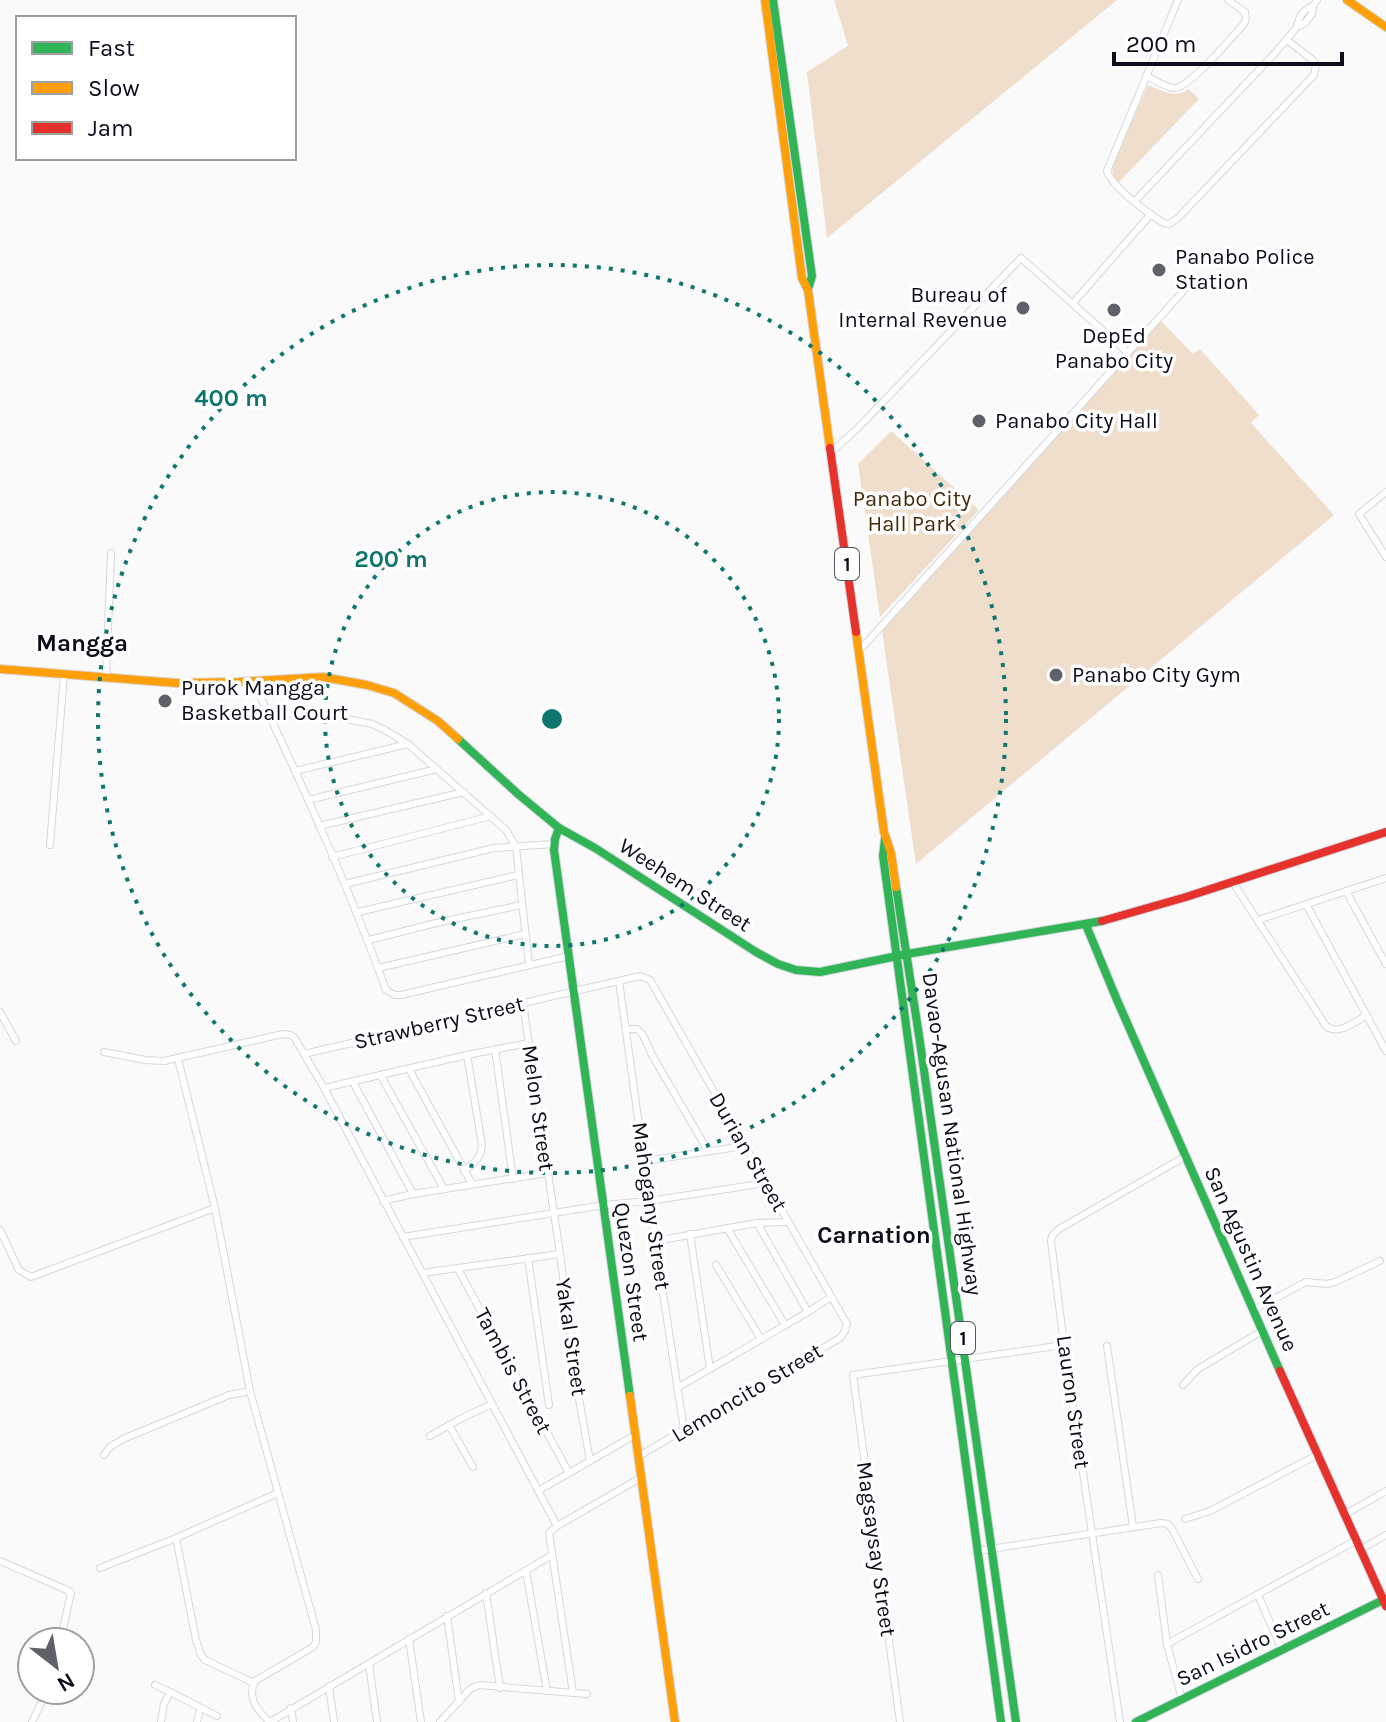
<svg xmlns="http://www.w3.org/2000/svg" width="1386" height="1722" viewBox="0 0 1386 1722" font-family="Karla,sans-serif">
	<rect width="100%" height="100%" fill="#fafafa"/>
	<g fill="#f0decd">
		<polygon points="834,0 1117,0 827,238 807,72 848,46"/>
		<path d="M 1148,85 C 1163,91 1175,99 1189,89 L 1199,99 L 1119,182 L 1113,176 L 1112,166 Z"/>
		<polygon points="1161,321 1193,354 1200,349 1259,415 1251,423 1334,515 916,864 882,631"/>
		<polygon points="891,431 979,510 880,617 858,464"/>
	</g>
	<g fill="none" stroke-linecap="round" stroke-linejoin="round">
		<defs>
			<g id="street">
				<path d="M 1178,0 L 1107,171 C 1111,186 1150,215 1164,223 L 1169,224 L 1178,218 L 1314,75 L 1316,65 L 1314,61 L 1287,40"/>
				<path d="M 1297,27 C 1299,16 1303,10 1313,6"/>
				<path d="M 1146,76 C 1155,80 1166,88 1175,88 C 1189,88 1233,36 1244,24 L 1246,19 L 1245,12 L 1228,0"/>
				<polyline points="1135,201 1275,53 1297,27 1305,23 1312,14 1313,6 1317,0"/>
				<polyline points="1073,303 1151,214"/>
				<polyline points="831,452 857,429 1021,258 1127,352"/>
				<polyline points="1386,492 1359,514 1386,557"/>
				<polyline points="859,651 1195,278"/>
				<polyline points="106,678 111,553"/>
				<path d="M 253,681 C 301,782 348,885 386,990 L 395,995 L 401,995 L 569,956"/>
				<polyline points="267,712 342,718 372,724 385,730 408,744 506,830 516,847 529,965"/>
				<polyline points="295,771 408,744"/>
				<polyline points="308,800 437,769"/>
				<polyline points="319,826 464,792"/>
				<polyline points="50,845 64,675"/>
				<polyline points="332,857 491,816"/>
				<path d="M 1232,881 L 1326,1026 C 1339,1036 1354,1022 1367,1015"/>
				<polyline points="345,884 494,848 554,844"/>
				<polyline points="1346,891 1386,964"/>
				<polyline points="1306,904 1386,1051"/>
				<polyline points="358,912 518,875"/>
				<polyline points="1258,920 1386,878"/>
				<polyline points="369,940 436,923 521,905"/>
				<polyline points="378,968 525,934"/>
				<polyline points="619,981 655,1241 684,1430"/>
				<polyline points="523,1003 560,1254 578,1393 590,1461"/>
				<polyline points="0,1012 16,1041"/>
				<polyline points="626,1029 637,1029 643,1035 652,1055 708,1151"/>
				<polyline points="495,1049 513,1179"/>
				<polyline points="104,1052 145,1060 164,1061 283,1034 291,1035 294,1037 324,1088 557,1526"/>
				<polyline points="304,1054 640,976 650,980 847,1324 845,1331 840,1338 639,1456"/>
				<path d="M 178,1059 L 215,1208 L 250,1391 L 316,1630 L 316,1642 L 313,1647 L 255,1681 C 247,1696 257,1711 270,1722"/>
				<polyline points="409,1069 472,1184"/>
				<polyline points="381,1076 444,1189"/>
				<polyline points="353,1082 413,1194"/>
				<polyline points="324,1088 467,1055 529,1043"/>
				<polyline points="645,1161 744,1146"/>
				<path d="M 464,1171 C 474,1163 481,1158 482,1145 L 467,1055"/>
				<polyline points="383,1201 413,1194 547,1173"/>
				<polyline points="757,1223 808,1312"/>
				<polyline points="727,1228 785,1325"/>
				<polyline points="0,1230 19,1270 31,1277 215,1208"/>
				<polyline points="690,1234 710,1369"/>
				<polyline points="403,1237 604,1205 649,1201 766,1183"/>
				<polyline points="655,1241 757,1223 788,1222"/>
				<polyline points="528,1258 549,1405"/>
				<polyline points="716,1265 761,1339"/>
				<polyline points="458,1269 569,1473"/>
				<polyline points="422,1273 560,1254"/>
				<polyline points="1253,1310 1306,1282 1327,1284 1335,1282 1380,1261"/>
				<polyline points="1107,1346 1133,1527"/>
				<polyline points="1183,1385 1198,1369 1262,1331"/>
				<polyline points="677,1388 808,1312 831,1297"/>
				<polyline points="449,1425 473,1467"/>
				<polyline points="430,1436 462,1418 492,1404"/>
				<polyline points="104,1455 110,1447 123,1439 229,1395 250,1391"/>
				<polyline points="538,1491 635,1435"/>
				<polyline points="1344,1515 1386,1491"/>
				<polyline points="1185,1519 1210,1511 1317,1455"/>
				<polyline points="176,1538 196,1640 201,1655 205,1660 254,1683"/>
				<polyline points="1360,1550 1386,1535"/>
				<polyline points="977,1551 1161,1523 1168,1524 1172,1529 1198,1579"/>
				<polyline points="0,1561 67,1590 71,1593 60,1642"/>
				<polyline points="100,1568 176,1538 278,1493"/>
				<polyline points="526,1571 547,1691"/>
				<polyline points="1158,1575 1167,1644 1355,1541"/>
				<polyline points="486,1593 500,1688"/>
				<polyline points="1258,1595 1282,1650"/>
				<polyline points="447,1616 459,1702"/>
				<polyline points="409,1639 421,1722"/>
				<polyline points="1167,1644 1182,1699"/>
				<polyline points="369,1664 377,1722"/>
				<polyline points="155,1685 170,1692 164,1704 161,1722"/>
				<polyline points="329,1686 334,1722"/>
				<polyline points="170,1692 217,1716"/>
				<polyline points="573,1693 549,1533 557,1526 642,1477"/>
				<polyline points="291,1708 293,1722"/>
				<polyline points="32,1722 47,1690"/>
				<polyline points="197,1722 200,1709"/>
				<polyline points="270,1722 552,1555"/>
				<polyline points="440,1722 470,1689 479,1685 587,1694"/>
				<polyline points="900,1722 853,1375 1064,1345"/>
				<polyline points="1120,1722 1064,1345 1051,1241 1052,1236 1059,1229 1186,1156"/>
			</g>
			<g id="fast">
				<polyline points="773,0 812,276 808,289"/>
				<polyline points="458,739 518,794 559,828 595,848 756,952 778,964 796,970 820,972 907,954 1102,921"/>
				<polyline points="559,828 555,839 554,850 630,1396"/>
				<polyline points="885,839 883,856 1001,1722"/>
				<polyline points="896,887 920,1042 1016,1722"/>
				<polyline points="1086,925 1117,1000 1280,1371"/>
				<polyline points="1136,1722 1385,1599"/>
			</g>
			<g id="slow">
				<polyline points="765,0 802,278 808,290 830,448"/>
				<polyline points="1347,0 1386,27"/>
				<polyline points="856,632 884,832 891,853 896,887"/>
				<polyline points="0,669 176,683 239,682 323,677 367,685 394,693 438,721 458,739"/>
				<polyline points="630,1396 675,1722"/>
			</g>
			<g id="jam">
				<polyline points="830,448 856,632"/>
				<polyline points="1102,921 1186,897 1386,832"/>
				<polyline points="1280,1371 1386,1606"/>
			</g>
		</defs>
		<use href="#street" stroke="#d6d8de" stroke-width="8"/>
		<use href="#fast" stroke="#d6d8de" stroke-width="10"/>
		<use href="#slow" stroke="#d6d8de" stroke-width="10"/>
		<use href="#jam" stroke="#d6d8de" stroke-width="10"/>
		<use href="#street" stroke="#fefefe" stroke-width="6"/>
		<use href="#fast" stroke="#30b455" stroke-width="8"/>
		<use href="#slow" stroke="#ff9f0a" stroke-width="8"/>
		<use href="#jam" stroke="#e5322d" stroke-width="8"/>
	</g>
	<g fill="none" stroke="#0f766e" stroke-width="4" stroke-dasharray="4 8">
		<circle cx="552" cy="719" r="227"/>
		<circle cx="552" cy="719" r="454"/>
	</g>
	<g fill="#5f6168" stroke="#fff" stroke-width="3">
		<circle cx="1159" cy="270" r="8"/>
		<circle cx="1023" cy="308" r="8"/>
		<circle cx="1114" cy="310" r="8"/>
		<circle cx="979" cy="421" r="8"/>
		<circle cx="1056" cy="675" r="8"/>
		<circle cx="165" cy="701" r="8"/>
	</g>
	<g text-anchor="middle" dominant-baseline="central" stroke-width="7" stroke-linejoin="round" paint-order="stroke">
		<g fill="#fff" stroke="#54565f" stroke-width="2">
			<rect x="835" y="548" width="24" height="32" rx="6"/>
			<rect x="951" y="1322" width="24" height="32" rx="6"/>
		</g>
		<g font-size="20" font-weight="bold" fill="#0b0e1a">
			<text x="847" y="564">1</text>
			<text x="963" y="1338">1</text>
		</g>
		<g font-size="22" fill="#0b0e1a" stroke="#fff" text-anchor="start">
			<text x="1175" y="257">Panabo Police<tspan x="1175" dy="25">Station</tspan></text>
			<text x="1007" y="295" text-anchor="end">Bureau of<tspan x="1007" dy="25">Internal Revenue</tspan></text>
			<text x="1114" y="336" text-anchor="middle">DepEd<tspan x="1114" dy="25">Panabo City</tspan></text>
			<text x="995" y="421">Panabo City Hall</text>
			<text x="1072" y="675">Panabo City Gym</text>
			<text x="181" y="688">Purok Mangga<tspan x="181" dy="25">Basketball Court</tspan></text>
		</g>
		<g font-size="22" fill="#462a07" stroke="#fff">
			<text x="912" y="499">Panabo City<tspan x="912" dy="25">Hall Park</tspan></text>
		</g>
		<g font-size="22" fill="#0b0e1a" stroke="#fff">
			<text transform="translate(685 885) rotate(33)">Weehem Street</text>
			<text transform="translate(439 1023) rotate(-13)">Strawberry Street</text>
			<text transform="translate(538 1108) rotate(82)">Melon Street</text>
			<text transform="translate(952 1134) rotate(82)">Davao-Agusan National Highway</text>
			<text transform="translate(748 1152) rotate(60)">Durian Street</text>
			<text transform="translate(651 1206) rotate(82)">Mahogany Street</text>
			<text transform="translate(1251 1259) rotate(66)">San Agustin Avenue</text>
			<text transform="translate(631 1272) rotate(82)">Quezon Street</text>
			<text transform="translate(571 1337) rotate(82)">Yakal Street</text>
			<text transform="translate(513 1371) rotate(62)">Tambis Street</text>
			<text transform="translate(747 1393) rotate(-31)">Lemoncito Street</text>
			<text transform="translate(1073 1402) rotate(82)">Lauron Street</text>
			<text transform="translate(876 1549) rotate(82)">Magsaysay Street</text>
			<text transform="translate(1253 1644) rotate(-26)">San Isidro Street</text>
		</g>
		<g font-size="24" font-weight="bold" fill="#0b0e1a" stroke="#fff">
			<text x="82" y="643">Mangga</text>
			<text x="874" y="1235">Carnation</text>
		</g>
	</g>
	<circle cx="552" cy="719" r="12" fill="#0f766e" stroke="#fff" stroke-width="4"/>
	<g font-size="24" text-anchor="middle" font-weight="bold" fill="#0f766e" stroke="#fff" stroke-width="7" stroke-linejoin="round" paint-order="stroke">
		<text x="231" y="406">400 m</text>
		<text x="391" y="567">200 m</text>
	</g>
	<rect x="16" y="16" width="280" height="144" fill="#ffffff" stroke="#9d9fa3" stroke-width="2"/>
	<rect x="32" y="42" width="40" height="12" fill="#30b455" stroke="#9d9fa3" stroke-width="2"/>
	<text x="88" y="56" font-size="24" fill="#0b0e1a">Fast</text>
	<rect x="32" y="82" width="40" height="12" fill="#ff9f0a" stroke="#9d9fa3" stroke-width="2"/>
	<text x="88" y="96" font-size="24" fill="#0b0e1a">Slow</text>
	<rect x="32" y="122" width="40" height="12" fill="#e5322d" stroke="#9d9fa3" stroke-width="2"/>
	<text x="88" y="136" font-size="24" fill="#0b0e1a">Jam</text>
	<g transform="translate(56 1666) rotate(149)"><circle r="38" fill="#ffffff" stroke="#9d9fa3" stroke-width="2"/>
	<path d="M0-6L14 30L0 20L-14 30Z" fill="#5f6168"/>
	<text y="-12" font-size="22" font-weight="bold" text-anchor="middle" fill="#0b0e1a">N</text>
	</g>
	<path d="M1114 52v12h228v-12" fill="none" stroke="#0b0e1a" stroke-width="4"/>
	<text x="1126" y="52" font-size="24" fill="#0b0e1a" stroke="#ffffff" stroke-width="6" paint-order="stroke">200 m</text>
</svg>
